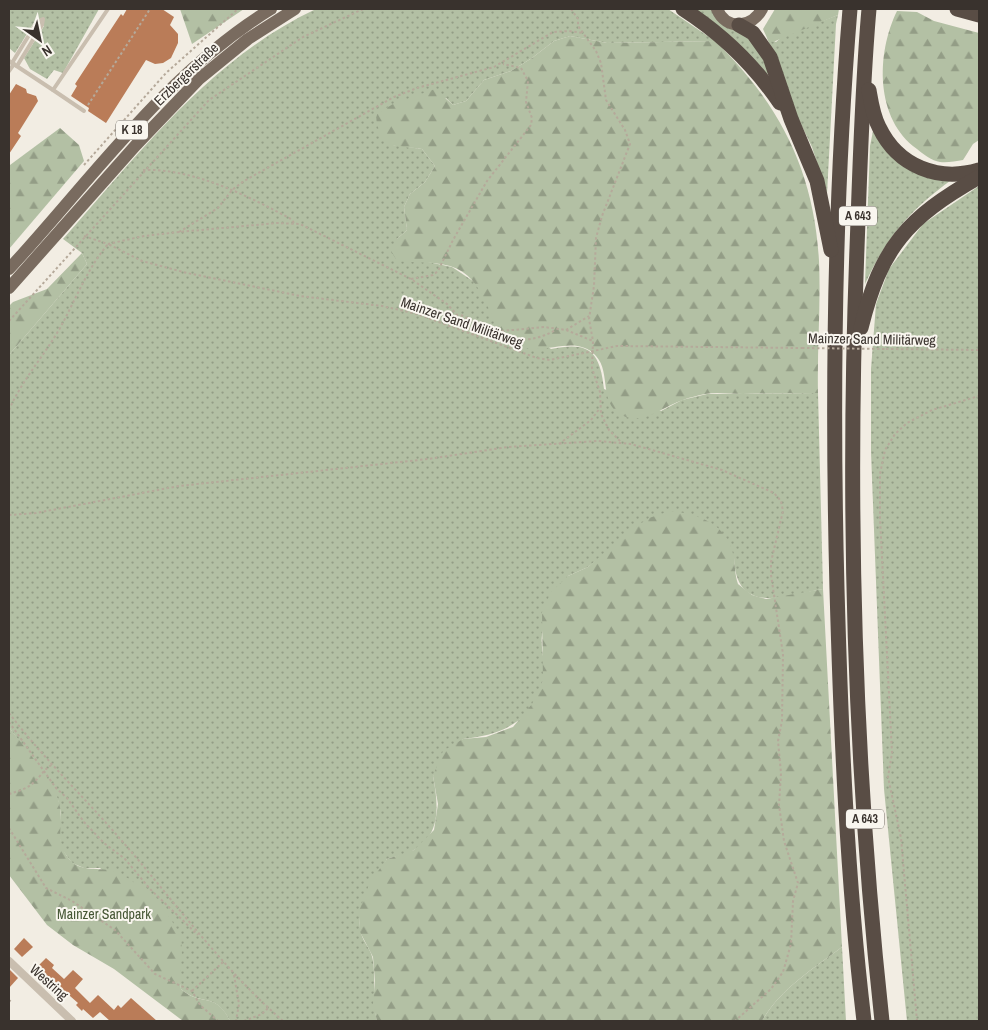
<svg xmlns="http://www.w3.org/2000/svg" width="988" height="1030" viewBox="0 0 988 1030" font-family="'Archivo Narrow',sans-serif">
	<defs>
		<pattern id="green-dots" width="8" height="8" patternUnits="userSpaceOnUse" patternTransform="scale(1.25)"><rect width="8" height="8" fill="#b3c0a4"/><path d="M2 2h.1M6 6h.1" fill="none" stroke="#939d86" stroke-width="1.8" stroke-linecap="round"/></pattern>
		<pattern id="forest-firs" width="22" height="20" patternUnits="userSpaceOnUse" patternTransform="scale(1.25)"><rect width="22" height="20" fill="#b3c0a4"/><path d="M5 1l3.5 6h-7zM16 11l3.5 6h-7z" fill="#939d86"/></pattern>
	</defs>
	<rect width="100%" height="100%" fill="#f2ede3"/>
	<g fill="url(#green-dots)">
		<polygon points="9,9 99,9 63,73 54,70 47,79 30,69 24,58 44,26 35,21 15,53 9,48"/>
		<path d="M 316,9 L 668,9 L 715,41 L 607,43 L 570,36 L 554,41 L 532,58 L 511,71 L 484,80 L 466,101 L 453,105 L 446,98 L 393,145 L 422,149 L 435,166 L 425,182 L 410,194 L 404,207 L 407,230 L 397,239 L 411,262 L 428,262 L 452,267 L 476,283 L 488,303 L 551,349 C 589,341 600,351 604,389 L 661,411 L 682,400 L 707,394 L 818,393 L 823,589 C 785,596 736,616 734,558 L 606,553 L 588,567 L 568,576 C 561,591 544,621 542,635 C 540,650 547,666 543,681 C 533,722 501,735 463,739 L 433,776 C 438,803 442,834 414,850 C 406,855 395,856 387,859 C 376,880 354,908 361,933 C 363,942 372,950 373,961 C 376,981 372,1001 377,1021 L 230,1021 C 215,991 202,1007 181,989 L 179,978 L 181,941 L 100,868 L 84,868 L 72,863 L 61,848 L 59,829 L 61,813 L 58,800 L 51,786 L 9,727 L 9,355 L 87,264 L 82,253 L 63,239 C 139,154 211,58 316,9 Z"/>
		<polygon points="694,9 711,9 735,29 751,37 770,72 767,74 737,42"/>
		<polygon points="838,15 836,24 827,194 812,147 797,116 767,38 776,42 783,36"/>
		<path d="M 873,131 C 891,161 916,176 950,181 C 909,211 886,238 865,284 L 870,146 Z"/>
		<polygon points="979,186 979,1021 907,1021 884,789 871,452 871,369 876,304 889,269 923,224"/>
		<path d="M 842,947 L 846,1021 L 762,1021 C 780,989 813,969 842,947 Z"/>
	</g>
	<g fill="url(#forest-firs)">
		<polygon points="180,9 244,9 192,44"/>
		<polygon points="775,9 839,9 838,15 773,42 767,38 763,29"/>
		<path d="M 897,11 L 917,12 L 934,21 L 979,33 L 979,140 L 973,144 L 963,160 C 956,161 947,163 940,162 C 932,161 923,154 917,149 C 875,119 876,54 897,11 Z"/>
		<path d="M 570,36 L 607,43 L 715,41 C 779,103 814,170 819,261 C 821,305 817,349 818,393 C 793,393 768,393 743,394 C 730,394 717,392 705,394 C 697,396 690,397 683,400 C 664,406 647,423 626,417 C 597,407 612,373 596,356 C 575,333 545,357 520,346 C 484,331 492,279 450,266 C 432,261 415,263 397,261 L 391,251 L 397,239 L 407,230 L 404,207 L 410,194 L 425,182 L 435,166 L 422,149 C 414,147 400,148 393,145 C 383,141 374,124 377,114 L 393,104 L 435,89 L 453,105 L 466,101 L 484,80 L 511,71 L 532,58 L 554,41 Z"/>
		<polygon points="60,128 79,145 84,161 9,249 10,165"/>
		<polygon points="82,253 87,264 9,355 9,306 13,302 47,289"/>
		<path d="M 670,511 C 700,514 728,524 734,558 C 735,567 735,575 738,584 L 752,595 L 766,599 L 823,589 L 842,947 C 813,969 780,989 762,1021 L 377,1021 L 373,1004 L 375,981 L 373,957 L 360,932 L 359,911 L 370,882 L 387,859 L 414,850 L 434,830 L 438,804 L 433,776 L 443,751 L 463,739 L 486,737 L 513,727 L 532,704 L 543,681 L 542,612 L 551,592 L 568,576 L 588,567 L 628,532 L 649,518 Z"/>
		<path d="M 9,727 C 25,749 48,773 58,799 C 66,822 52,839 70,860 C 79,871 97,868 109,870 C 134,875 175,915 181,940 C 184,955 178,973 181,989 C 201,1007 216,991 230,1021 L 183,1021 L 114,969 L 73,945 L 47,925 L 9,875 Z"/>
	</g>
	<g fill="#ba7c58">
		<polygon points="127,9 162,9 174,17 170,25 178,34 178,43 171,58 163,63 155,64 146,60 106,123 88,111 89,108 71,96 77,86 75,84 121,14 123,16"/>
		<polygon points="16,84 26,89 27,93 36,96 38,101 18,133 21,136 9,154 9,95"/>
		<polygon points="24,938 33,947 22,957 14,949"/>
		<polygon points="46,958 54,965 52,968 64,979 73,970 83,979 75,988 90,1003 98,995 114,1010 118,1005 121,1008 131,998 157,1021 110,1021 100,1012 93,1018 83,1009 82,1011 76,1005 78,1003 62,989 60,992 35,969"/>
		<polygon points="9,969 18,978 9,988"/>
	</g>
	<g fill="none" stroke-linecap="round" stroke-linejoin="round">
		<g stroke="#b5a99a" stroke-width="2" stroke-dasharray="2.5 2.5" stroke-linecap="butt">
			<polyline points="571,9 578,19 578,26 596,51 601,63 606,100 625,130 630,144 602,216 596,238 594,286 589,319 593,341 592,368 600,392 601,414 609,430 621,442"/>
			<polyline points="88,105 150,9"/>
			<polyline points="84,165 166,73 238,9"/>
			<path d="M 143,170 C 193,168 248,196 291,219 L 294,223"/>
			<polyline points="179,232 218,208 232,190 244,181 394,97 417,88 494,67 553,32 569,31 583,33"/>
			<polyline points="84,236 108,244 144,236 179,232 277,223 300,224 411,279 447,304 475,334"/>
			<polyline points="411,279 433,275 438,271 453,240 487,181 531,125 532,118 526,102 528,81 521,68 503,64"/>
			<polyline points="461,315 492,332 544,327 566,330 593,341"/>
			<polyline points="9,321 209,100 303,37 363,9"/>
			<polyline points="566,330 589,316"/>
			<path d="M 494,333 C 518,342 533,342 556,330"/>
			<polyline points="886,349 979,350"/>
			<path d="M 9,410 C 22,380 44,356 60,328 C 76,299 87,269 108,244 L 142,261 L 187,273 L 300,296 L 382,306 L 417,314 L 537,358 L 550,360 L 617,346 L 802,348"/>
			<polyline points="559,444 591,420 600,408"/>
			<polyline points="9,515 36,513 179,486 428,459 508,447 598,441 631,444 722,470 774,493 781,501 783,511 771,562 771,575 783,654 782,721 778,741 781,773 779,805 784,841 798,883 793,901 791,944 783,972 771,989 735,1021"/>
			<path d="M 9,713 C 43,758 85,798 122,841 C 175,902 222,968 283,1021"/>
			<polyline points="9,722 56,788 67,798 84,822 104,843 125,859 150,889 198,935"/>
			<path d="M 9,794 C 18,791 28,789 35,781 C 42,775 44,769 53,764"/>
			<polyline points="9,828 46,888 72,901 115,930 155,974 192,991 200,1005 218,1021"/>
			<polyline points="234,975 239,1004 236,1021"/>
			<polyline points="192,991 223,962"/>
			<polyline points="9,1002 12,998"/>
			<polyline points="244,1021 262,1014 268,1008"/>
			<polyline points="917,1021 901,838 888,777 892,753 880,518 880,474 885,450 895,434 907,423 932,410 979,396"/>
		</g>
		<g stroke="#c9beaf" stroke-width="4">
			<polyline points="9,61 53,90"/>
			<polyline points="12,63 37,22 43,19 42,25 17,66"/>
			<polyline points="9,71 14,64"/>
			<polyline points="84,111 53,90 108,9"/>
		</g>
		<polyline stroke="#c9beaf" stroke-width="8" points="9,961 72,1021"/>
		<g stroke="#796b5f" stroke-width="12">
			<path d="M 717,9 C 726,31 752,28 762,9"/>
			<path d="M 9,269 C 92,179 165,74 271,9"/>
			<polyline points="9,288 136,145 199,79 248,39 295,9"/>
		</g>
		<g stroke="#594d45" stroke-width="15">
			<path d="M 683,9 C 722,34 754,65 780,103"/>
			<path d="M 850,9 C 834,202 832,396 837,589 C 841,733 847,878 864,1021"/>
			<path d="M 869,9 C 862,88 860,168 857,248 C 847,505 854,765 882,1021"/>
			<polyline points="957,9 979,15"/>
			<polyline points="739,25 753,33 770,57 791,119 817,181 831,250"/>
			<path d="M 869,90 C 871,102 873,116 879,127 C 898,167 939,182 979,170"/>
			<path d="M 861,328 C 881,247 907,218 979,177"/>
		</g>
		<polyline stroke="#b5a99a" stroke-width="2" stroke-dasharray="2.5 2.5" stroke-linecap="butt" points="802,348 886,349"/>
	</g>
	<g text-anchor="middle" dominant-baseline="central" stroke-width="4" stroke-linejoin="round" paint-order="stroke">
		<g fill="#f9f6ef" stroke="#736d67" stroke-width="1">
			<rect x="116" y="120.5" width="32" height="19" rx="4"/>
			<rect x="839" y="206.5" width="38" height="19" rx="4"/>
			<rect x="846" y="809.5" width="38" height="19" rx="4"/>
		</g>
		<g font-size="12" font-weight="bold" fill="#39322d">
			<text x="132" y="130">K 18</text>
			<text x="858" y="216">A 643</text>
			<text x="865" y="819">A 643</text>
		</g>
		<g font-size="14" fill="#39322d" stroke="#f9f6ef">
			<text transform="translate(186 74) rotate(-44)">Erzbergerstraße</text>
			<text transform="translate(462 322) rotate(19)">Mainzer Sand Militärweg</text>
			<text transform="translate(872 339) rotate(1)">Mainzer Sand Militärweg</text>
			<text transform="translate(49 982) rotate(42)">Westring</text>
		</g>
		<g font-size="14" fill="#453" stroke="#f9f6ef">
			<text x="104" y="914">Mainzer Sandpark</text>
		</g>
	</g>
	<rect width="988" height="1030" fill="none" stroke="#39322d" stroke-width="20"/>
	<g transform="translate(40 40) rotate(147)" stroke="#f9f6ef" stroke-width="4" paint-order="stroke">
	<path d="M0-4L9 19L0 12L-9 19Z" fill="#39322d"/>
	<text y="-8" font-size="14" font-weight="bold" text-anchor="middle" fill="#39322d">N</text>
	</g>
</svg>
